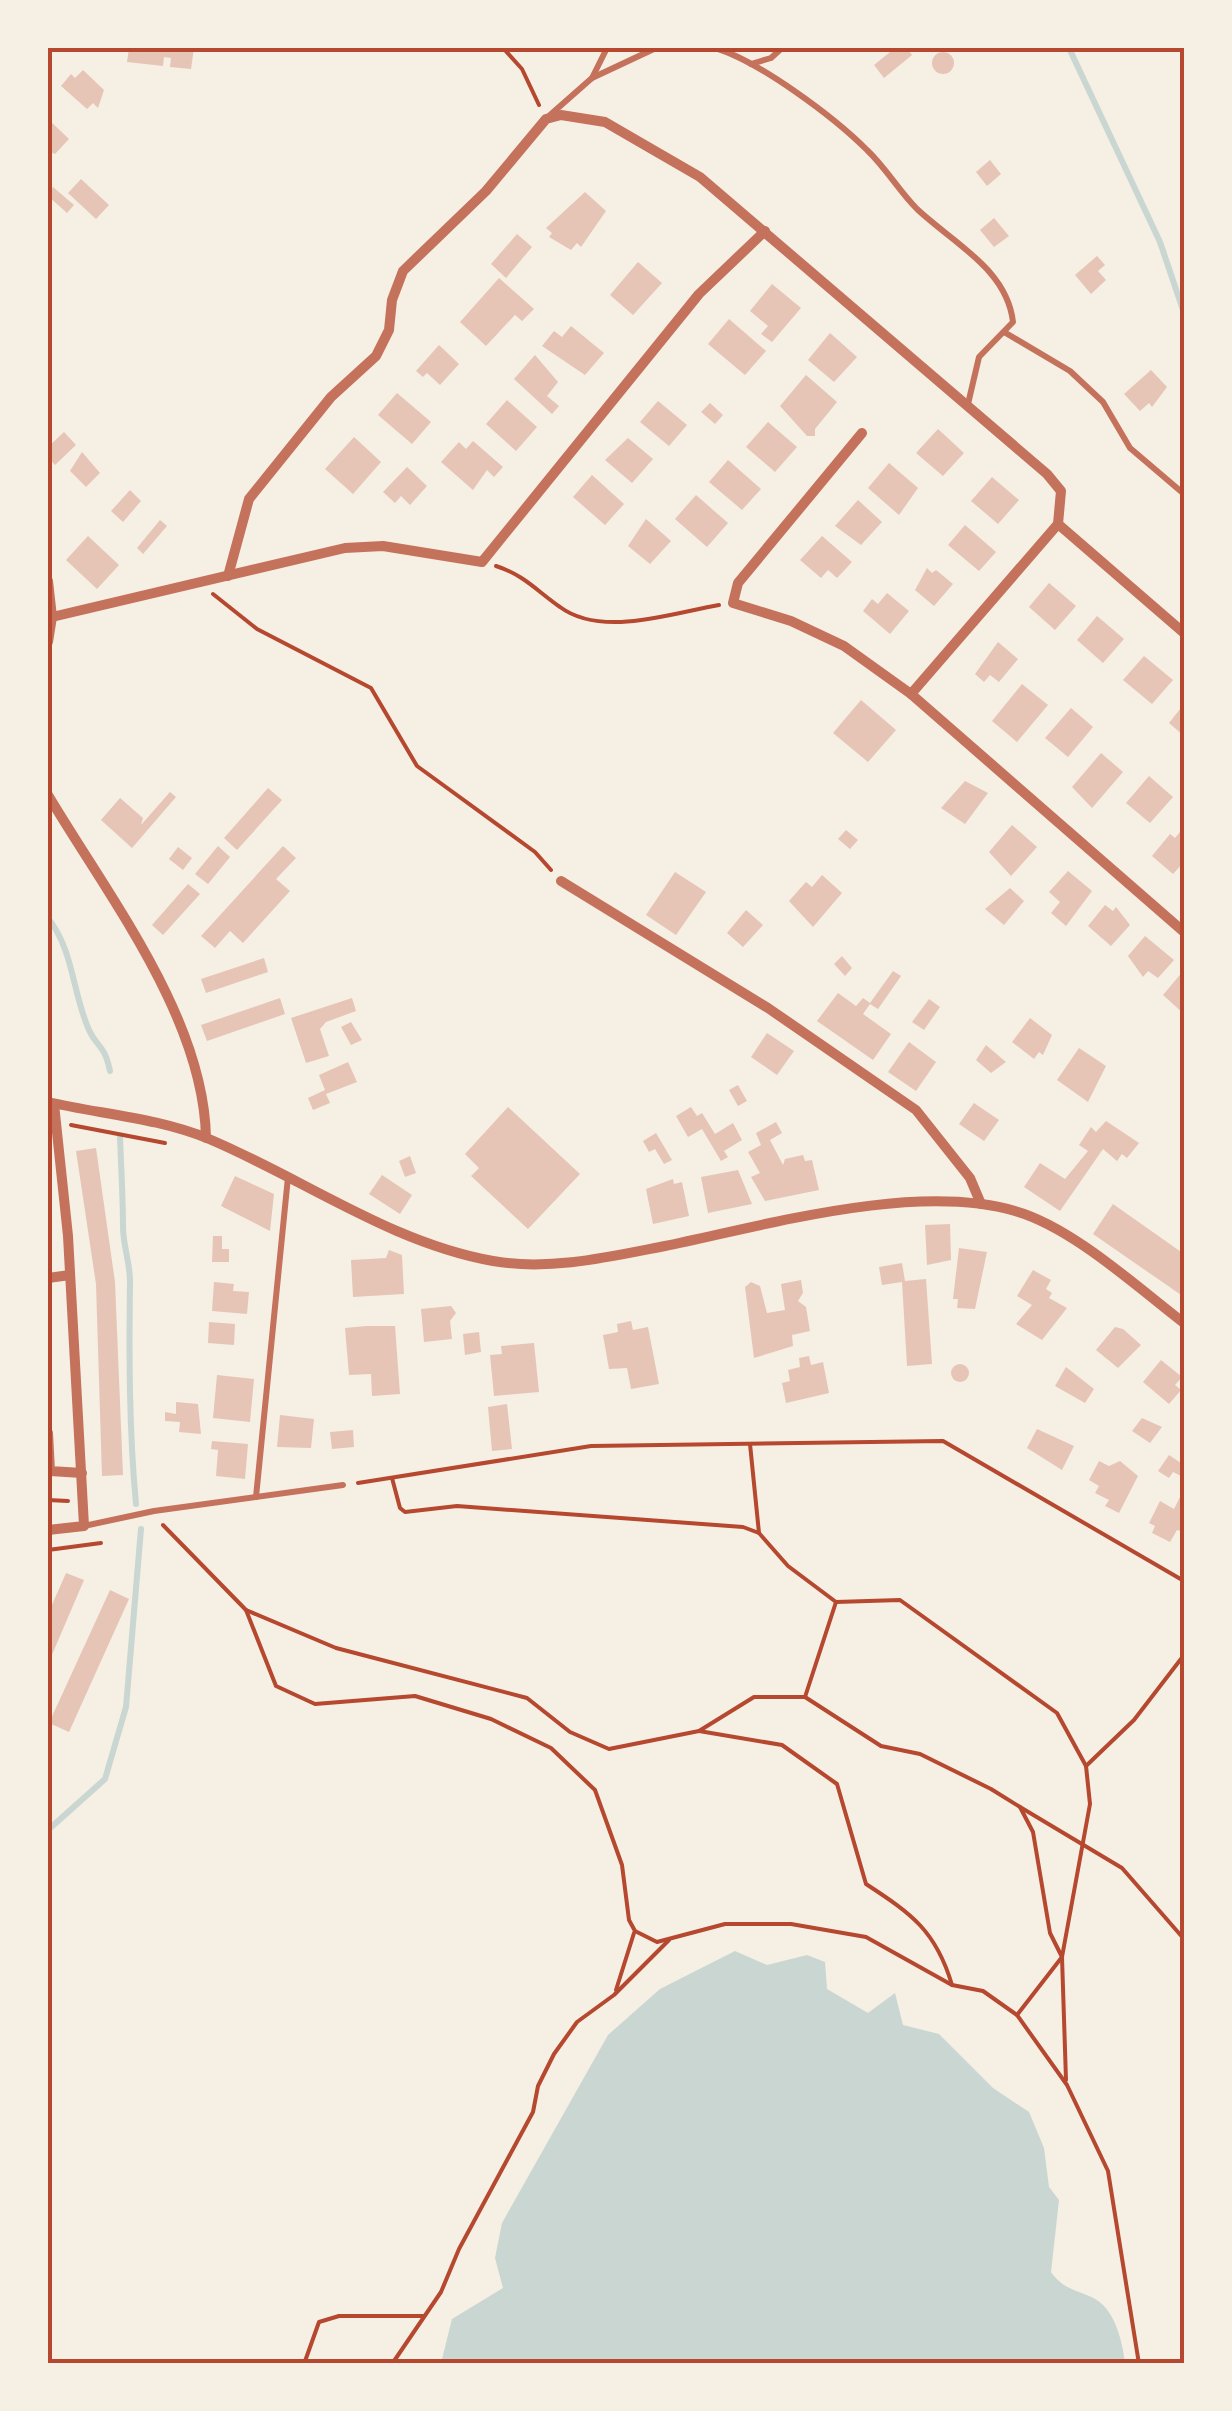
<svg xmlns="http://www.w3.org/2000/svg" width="1232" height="2411" viewBox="0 0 1232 2411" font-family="'Work Sans',sans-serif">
	<rect width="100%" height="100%" fill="#f6efe4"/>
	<path fill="#c9d6d2" d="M 735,1951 L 767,1965 L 807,1955 L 825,1962 L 827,1989 L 868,2013 L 895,1993 L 903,2025 L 939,2034 L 993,2088 L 1029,2112 L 1044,2148 L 1049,2187 L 1059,2200 L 1051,2272 C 1067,2295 1088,2290 1103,2305 C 1117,2319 1123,2345 1125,2363 L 441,2363 L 452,2319 L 503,2288 L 495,2258 L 502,2223 L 608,2035 L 660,1989 Z"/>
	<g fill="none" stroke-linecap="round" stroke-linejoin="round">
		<g stroke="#c9d6d2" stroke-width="6">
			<polyline points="1069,48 1160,242 1184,313"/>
			<path d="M 48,918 C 74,951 72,992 89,1030 C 97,1048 104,1043 110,1071"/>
			<path d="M 120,1136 C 121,1167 123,1197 123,1227 C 123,1245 130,1263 130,1281 C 129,1356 129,1429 136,1504"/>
			<polyline points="48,1830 105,1779 126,1707 141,1529"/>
		</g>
	</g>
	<g fill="#e6c5b7">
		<polygon points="129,48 194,48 191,69 170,67 171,58 164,57 163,66 127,62"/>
		<polygon points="895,48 907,48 912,55 884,78 874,65"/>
		<circle cx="943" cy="63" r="11"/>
		<polygon points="83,70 104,90 98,108 93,103 87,109 61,86 71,74 75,78"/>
		<polygon points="48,119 69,139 55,154 48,151"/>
		<polygon points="990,160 1001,174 987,186 976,172"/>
		<polygon points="81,179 109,205 96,219 68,193"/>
		<polygon points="53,187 74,205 67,213 48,196"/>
		<polygon points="585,192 606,211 581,247 577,243 571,250 549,237 552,233 546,228"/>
		<polygon points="994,218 1009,236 994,247 980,230"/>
		<polygon points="517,234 532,247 506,278 491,264"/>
		<polygon points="1097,256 1105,265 1098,271 1106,280 1091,294 1075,275"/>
		<polygon points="638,262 662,283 633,315 610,295"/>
		<polygon points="499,278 534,309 522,321 515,315 486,346 460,322"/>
		<polygon points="772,284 801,308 772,342 761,334 768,326 750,311"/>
		<polygon points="729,319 766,351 745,375 708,344"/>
		<polygon points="571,326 604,353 585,375 542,346 554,331 562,337"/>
		<polygon points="830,333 857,357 834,382 808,360"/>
		<polygon points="439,345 459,364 440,385 427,373 423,377 416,371"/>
		<polygon points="535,355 558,382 547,396 559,406 552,414 514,379"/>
		<polygon points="1151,370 1167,387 1152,407 1149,403 1140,411 1124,394"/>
		<polygon points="806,375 837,402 815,429 815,436 807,436 780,406"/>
		<polygon points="397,393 431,422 412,444 378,415"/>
		<polygon points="507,400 537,427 516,451 486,424"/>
		<polygon points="658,401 687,425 669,446 640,422"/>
		<polygon points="710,403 723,415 715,424 701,412"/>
		<polygon points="768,422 797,447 775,472 746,447"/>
		<polygon points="938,429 964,453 943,476 916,453"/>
		<polygon points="64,432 76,445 55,465 48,457 48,447"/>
		<polygon points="354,437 381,462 353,494 325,469"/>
		<polygon points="628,438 653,459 632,483 605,460"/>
		<polygon points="473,441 503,467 494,477 487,470 473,490 441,462 459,442 466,449"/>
		<polygon points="82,452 100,473 86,487 70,471"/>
		<polygon points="728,460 761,489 742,510 709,482"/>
		<polygon points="889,463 918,488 899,515 868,488"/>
		<polygon points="407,467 427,486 410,505 401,496 395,503 383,492"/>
		<polygon points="592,475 624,504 605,525 573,497"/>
		<polygon points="992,477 1019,500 998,524 971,501"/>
		<polygon points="130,490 141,501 123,522 111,511"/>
		<polygon points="696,495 728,523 707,547 675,519"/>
		<polygon points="858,500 882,522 861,545 835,526"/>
		<polygon points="646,519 671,541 650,564 628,546"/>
		<polygon points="160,520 167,526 143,554 137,548"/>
		<polygon points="965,525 996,552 979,571 948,545"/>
		<polygon points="88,536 119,565 97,589 66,560"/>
		<polygon points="822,536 852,562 837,578 828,570 821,578 800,560"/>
		<polygon points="927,568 932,573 936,570 953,584 934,606 915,590"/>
		<polygon points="1049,583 1076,606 1055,630 1029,607"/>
		<polygon points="887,593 909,611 890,634 863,611 872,599 878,604"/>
		<polygon points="1097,616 1124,639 1103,663 1077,640"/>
		<polygon points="998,642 1018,659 999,682 990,675 984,682 975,674"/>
		<polygon points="1144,656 1173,680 1152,704 1123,680"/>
		<polygon points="1022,684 1048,705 1017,742 992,721"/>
		<polygon points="861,700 896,730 868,762 833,733"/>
		<polygon points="1184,704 1184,736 1169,723"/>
		<polygon points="1071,708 1093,727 1068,757 1045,738"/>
		<polygon points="1101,753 1123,772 1092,808 1072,787"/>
		<polygon points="1149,776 1173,797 1150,823 1126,803"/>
		<polygon points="965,781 988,793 965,824 941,808"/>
		<polygon points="268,788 282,800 237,850 224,838"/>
		<polygon points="170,792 176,797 132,848 101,820 120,798 143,818 141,825"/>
		<polygon points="1012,825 1037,847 1011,876 989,852"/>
		<polygon points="1184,827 1184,862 1173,874 1152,856 1170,834 1175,838"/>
		<polygon points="846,830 858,840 850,849 838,839"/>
		<polygon points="218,846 230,857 208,884 195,874"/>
		<polygon points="283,846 296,858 276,879 290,891 243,943 230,931 215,948 201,936"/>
		<polygon points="178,847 192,858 183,870 169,859"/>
		<polygon points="1068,871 1092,891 1066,926 1051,913 1060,902 1049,892"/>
		<polygon points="675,872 706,892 676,935 646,915"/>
		<polygon points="822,875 842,893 813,927 789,901 806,882 812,887"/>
		<polygon points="188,884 200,894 163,935 152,925"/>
		<polygon points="1010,888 1024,901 1004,925 985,909"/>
		<polygon points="1105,905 1113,911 1116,907 1130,925 1111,946 1088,926"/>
		<polygon points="746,910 763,925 743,947 727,933"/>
		<polygon points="1145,936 1174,960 1158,978 1148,971 1143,977 1128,956"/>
		<polygon points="842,956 852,968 845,976 834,964"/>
		<polygon points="264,958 268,972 206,993 201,979"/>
		<polygon points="1184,970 1184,1014 1163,995"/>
		<polygon points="893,971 901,976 878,1009 870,1004 863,1014 891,1034 873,1060 817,1021 838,993 856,1006 863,998 870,1003"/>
		<polygon points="280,998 285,1014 207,1041 201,1025"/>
		<polygon points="352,998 356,1011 326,1022 320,1029 329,1056 306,1063 291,1018"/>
		<polygon points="929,999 940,1007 924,1030 912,1022"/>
		<polygon points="1030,1018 1052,1035 1043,1055 1039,1052 1034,1059 1012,1042"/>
		<polygon points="351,1022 362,1040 351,1045 341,1027"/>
		<polygon points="767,1033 794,1051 777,1075 751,1057"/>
		<polygon points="909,1042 936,1062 916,1091 888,1072"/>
		<polygon points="986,1045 1006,1062 991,1073 976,1060"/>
		<polygon points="1079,1048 1106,1066 1088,1102 1057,1080"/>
		<polygon points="348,1062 357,1082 326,1094 330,1103 313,1110 308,1098 325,1090 319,1075"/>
		<polygon points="738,1085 747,1101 738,1106 729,1090"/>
		<polygon points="974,1103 999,1120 984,1141 959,1124"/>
		<polygon points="508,1107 580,1174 528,1229 471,1176 479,1168 465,1154"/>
		<polygon points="691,1107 697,1116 702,1113 715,1134 733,1123 742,1140 724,1151 728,1157 721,1161 702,1129 688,1137 676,1116"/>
		<polygon points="1106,1121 1139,1143 1127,1158 1122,1154 1117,1161 1103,1149 1060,1211 1024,1187 1040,1163 1065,1179 1088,1151 1079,1145 1091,1127 1096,1132"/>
		<polygon points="776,1122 782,1133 770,1140 783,1165 785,1159 803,1155 805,1161 812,1160 819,1190 765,1201 751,1177 760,1173 748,1152 761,1145 756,1133"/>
		<polygon points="656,1133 672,1160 664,1164 655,1149 649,1152 643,1141"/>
		<polygon points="96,1148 115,1282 123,1475 102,1476 96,1284 76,1151"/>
		<polygon points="410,1156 416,1173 405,1177 399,1161"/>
		<polygon points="738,1170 752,1204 708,1213 701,1177"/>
		<polygon points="382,1175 412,1195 400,1214 369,1194"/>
		<polygon points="235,1176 274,1194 270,1231 221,1206"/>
		<polygon points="673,1179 674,1184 682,1182 689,1216 653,1224 646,1189"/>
		<polygon points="1113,1204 1184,1254 1184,1297 1093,1234"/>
		<polygon points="950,1224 951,1260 927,1265 925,1225"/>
		<polygon points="213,1236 222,1236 222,1249 229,1249 229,1262 212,1262"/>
		<polygon points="959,1248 987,1252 975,1309 957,1308 958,1299 953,1299"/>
		<polygon points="389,1250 402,1255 404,1294 353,1297 351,1260 386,1258"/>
		<polygon points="902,1263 905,1281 926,1279 932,1364 907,1366 902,1282 882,1285 879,1267"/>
		<polygon points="1033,1270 1051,1280 1046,1289 1052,1293 1049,1298 1067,1308 1042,1340 1016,1324 1032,1305 1017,1296"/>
		<polygon points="801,1280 803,1293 798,1301 806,1307 810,1331 792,1335 793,1346 754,1358 745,1287 751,1282 760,1286 767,1313 785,1310 781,1284"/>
		<polygon points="214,1282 234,1284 233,1291 249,1292 247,1314 212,1311"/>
		<polygon points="451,1306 456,1313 450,1321 452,1339 424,1342 421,1309"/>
		<polygon points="631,1321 633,1330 648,1327 659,1384 631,1389 627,1368 609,1369 603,1335 618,1332 617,1324"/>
		<polygon points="209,1322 235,1324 234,1345 208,1343"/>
		<polygon points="366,1326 395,1326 400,1394 372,1396 371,1374 349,1375 345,1328"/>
		<polygon points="1115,1327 1123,1329 1141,1345 1118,1368 1096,1350"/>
		<polygon points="479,1332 481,1352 465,1355 463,1334"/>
		<polygon points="534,1343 539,1392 494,1396 490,1355 502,1354 501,1346"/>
		<polygon points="809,1356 811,1365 823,1362 829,1393 786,1403 782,1383 790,1381 788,1370 800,1367 799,1358"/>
		<polygon points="1161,1360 1182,1377 1175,1385 1181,1390 1169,1404 1143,1382"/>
		<circle cx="960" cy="1373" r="9"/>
		<polygon points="1066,1367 1094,1389 1085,1403 1055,1386"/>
		<polygon points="217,1375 254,1379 250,1422 213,1418"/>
		<polygon points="176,1402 198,1404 201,1434 179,1432 180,1422 165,1421 165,1412 176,1414"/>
		<polygon points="507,1404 512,1449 492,1451 488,1407"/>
		<polygon points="280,1415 314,1419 311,1448 277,1447"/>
		<polygon points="1142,1418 1162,1427 1150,1443 1132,1431"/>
		<polygon points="1037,1429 1074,1446 1062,1470 1027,1448"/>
		<polygon points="353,1430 354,1447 332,1449 330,1432"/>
		<polygon points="212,1441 248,1444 245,1479 216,1476 218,1450 211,1449"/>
		<polygon points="1169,1455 1184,1465 1181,1476 1173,1472 1169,1478 1158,1471"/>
		<polygon points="1099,1461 1109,1466 1120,1461 1138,1476 1119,1513 1105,1506 1109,1500 1095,1493 1099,1486 1089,1480"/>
		<polygon points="1181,1495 1184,1497 1184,1532 1177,1530 1170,1542 1152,1533 1155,1526 1149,1523 1160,1501 1174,1509"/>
		<polygon points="66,1573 84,1580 48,1664 48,1614"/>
		<polygon points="110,1590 129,1599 69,1732 49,1723"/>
	</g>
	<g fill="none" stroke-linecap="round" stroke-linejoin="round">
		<g stroke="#b5482f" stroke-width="4">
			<polyline points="503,48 522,69 539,105"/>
			<path d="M 496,566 C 524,575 537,591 560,607 C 602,638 672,613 719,605"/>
			<polyline points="213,594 257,629 371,688 417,766 535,852 551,870"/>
			<polyline points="71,1125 165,1143"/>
			<polyline points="750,1444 759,1533"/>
			<polyline points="392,1478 400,1508 405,1512 457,1506 743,1527 759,1533 788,1566 836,1602 900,1600 1057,1713 1086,1766 1090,1804 1062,1957 1017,2015"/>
			<polyline points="358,1483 591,1446 943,1441 1184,1581"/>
			<polyline points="48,1500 68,1501"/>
			<polyline points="163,1525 246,1610 276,1686 315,1704 415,1696 491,1719 551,1748 595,1790 622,1865 629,1920 635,1931 657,1942 725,1924 791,1924 866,1937 952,1985 983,1991 1017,2015 1067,2085 1108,2171 1139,2364"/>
			<polyline points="48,1550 101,1543"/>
			<polyline points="246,1610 336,1648 527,1698 570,1732 609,1749 699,1731 754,1697 805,1697 881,1746 920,1754 991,1789 1020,1807 1033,1832 1050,1933 1062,1957 1066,2080"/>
			<polyline points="805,1697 836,1602"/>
			<path d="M 699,1731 L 782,1745 L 837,1784 L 866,1884 C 912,1914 936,1931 952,1985"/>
			<polyline points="1086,1766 1134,1720 1184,1655"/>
			<polyline points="1020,1807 1122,1868 1184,1939"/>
			<polyline points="616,1990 634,1933"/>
			<polyline points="304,2364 319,2322 339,2316 424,2316"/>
			<polyline points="392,2364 441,2292 459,2249 533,2112 538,2086 554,2054 577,2022 614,1995 669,1940"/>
		</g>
		<g stroke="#c5725c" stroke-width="6">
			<path d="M 715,48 C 759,61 834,117 867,150 C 886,168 899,191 917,209 C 953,243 1007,269 1013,322 L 979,357 L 968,404"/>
			<polyline points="751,64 771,58 782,48"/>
			<polyline points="592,78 607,48"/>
			<polyline points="550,115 592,78 656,48"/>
			<polyline points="1004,332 1070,371 1103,402 1130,448 1184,494"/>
			<polyline points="256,1497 288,1177"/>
			<polyline points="84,1526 154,1511 343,1485"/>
		</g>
		<g stroke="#c5725c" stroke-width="10">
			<polyline points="862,433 738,583 733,603 791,621 844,646 911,694 1184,932"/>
			<polyline points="228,576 249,499 331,397 376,356 389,330 392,300 403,271 486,191 546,119 561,115 605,122 700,177 1047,474 1061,491 1058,524 1184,633"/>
			<polyline points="48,581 52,617 48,642"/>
			<polyline points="52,617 345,548 383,546 482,562 699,294 765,231"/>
			<polyline points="911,694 1058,524"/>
			<path d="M 48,795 C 108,896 204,1018 206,1138"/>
			<polyline points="561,881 768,1008 916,1110 970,1178 981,1204"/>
			<path d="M 48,1102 C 100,1114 159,1118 209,1139 C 304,1179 391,1243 493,1261 C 549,1271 609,1257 665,1246 C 767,1225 915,1182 1015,1211 C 1072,1227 1137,1287 1184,1323"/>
			<polyline points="48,1278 70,1275"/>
			<polyline points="48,1433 50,1471 82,1473"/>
			<polyline points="48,1530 84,1526 68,1236 54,1104"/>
		</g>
	</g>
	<rect width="1232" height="2411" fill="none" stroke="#f6efe4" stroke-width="100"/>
	<rect x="50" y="50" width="1132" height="2311" fill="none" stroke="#b5482f" stroke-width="4"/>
</svg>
